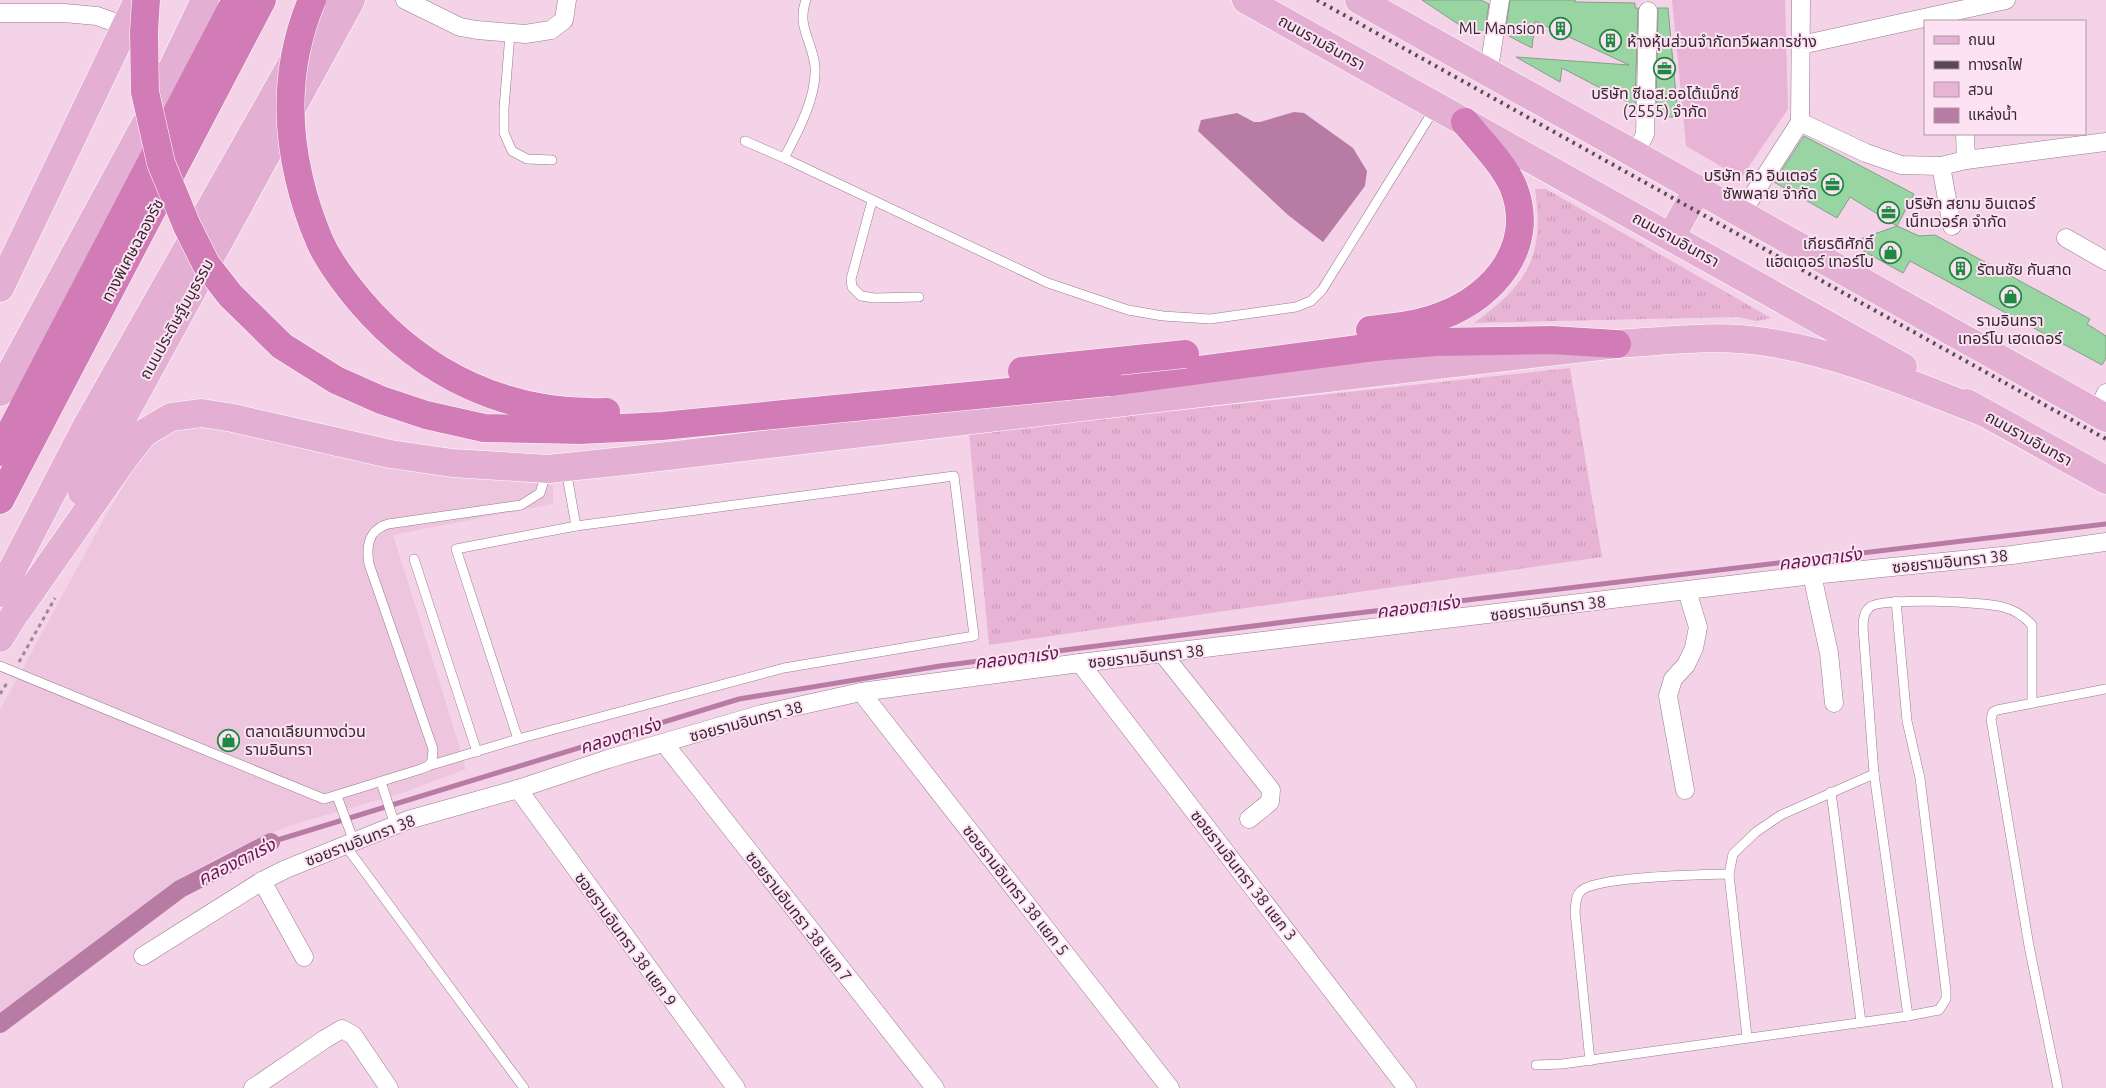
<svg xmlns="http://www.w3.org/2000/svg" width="2106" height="1088" viewBox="0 0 2106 1088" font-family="Ubuntu,'Noto Sans Thai',sans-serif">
	<defs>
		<pattern id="grass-tufts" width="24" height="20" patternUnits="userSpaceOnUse" patternTransform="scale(1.25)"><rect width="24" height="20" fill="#e8b4d6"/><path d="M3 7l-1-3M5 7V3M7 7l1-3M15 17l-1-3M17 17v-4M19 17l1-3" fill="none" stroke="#c89bb8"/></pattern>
	</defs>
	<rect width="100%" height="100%" fill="#f4d3e8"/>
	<polygon fill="#edc5de" points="198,425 377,464 439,474 553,485 553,504 393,535 447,706 466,769 402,793 285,827 223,855 180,878 97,944 0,1014 0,710 105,517 147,446 170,428"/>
	<g fill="url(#grass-tufts)">
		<path d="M 1535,189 L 1546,189 L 1771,318 L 1756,321 L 1738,317 L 1474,323 C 1528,284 1545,256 1535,189 Z"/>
		<polygon points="1570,368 1602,557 989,645 969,433"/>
	</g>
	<polygon fill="#e8b4d6" points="1672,0 1785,0 1788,109 1741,178 1686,146"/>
	<polygon fill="#b87ba3" points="1294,112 1304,113 1353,148 1367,171 1365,186 1323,242 1288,215 1198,131 1201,120 1237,113 1254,122 1260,122"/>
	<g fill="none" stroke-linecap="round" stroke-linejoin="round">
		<polyline stroke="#b87ba3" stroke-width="5" points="271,842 739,699 940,666 1316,618 2106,524"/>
		<polyline stroke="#b87ba3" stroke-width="18" points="0,1024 180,889 271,842"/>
	</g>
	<g fill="#99d5a3" stroke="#849f88">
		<polygon points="1422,0 1481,0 1489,4 1485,28 1476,36"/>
		<polygon points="1510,0 1575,0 1575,2 1635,3 1635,8 1638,8 1635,106 1562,68 1560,82 1516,57 1629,65 1535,21 1532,48 1505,34"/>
		<polygon points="1658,8 1668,8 1678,117 1656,117"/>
		<polygon points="1804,136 1914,194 1897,226 1850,197 1837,218 1774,182"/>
		<polygon points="1897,226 1919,236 1935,235 2090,319 2087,324 2106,336 2106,358 2102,365 1910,261 1903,273 1849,243"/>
	</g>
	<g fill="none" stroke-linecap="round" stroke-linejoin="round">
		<defs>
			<g id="lane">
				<polyline points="510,34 504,108 504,133 512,151 527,159 552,160"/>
				<polyline points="745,141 784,158 1048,283 1128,310 1163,316 1210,319 1296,307 1311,301 1322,290 1435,108"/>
				<path d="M 784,158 C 798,132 817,96 815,67 C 813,42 796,26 806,0"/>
				<polyline points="872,201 851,279 852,287 861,296 875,298 919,297"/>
				<polyline points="566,470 576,526"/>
				<polygon points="954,476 974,636 784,668 518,739 456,549 576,526"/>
				<polyline points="414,559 477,752"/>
				<path d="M 0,666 L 324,799 L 421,769 L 428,766 L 432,761 L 433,749 L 369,564 C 366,546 368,530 388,524 L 521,505 L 540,493 L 547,471"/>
				<polyline points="428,766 518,739"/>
				<polyline points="381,782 395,825"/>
				<polyline points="1831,792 1861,1022"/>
				<polyline points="337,796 354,842"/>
				<polyline points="345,845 524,1088"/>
				<path d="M 1908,1016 L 1874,774 L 1864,640 C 1863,629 1861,614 1870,607 C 1881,597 1986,602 2003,607 C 2015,610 2024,616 2032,625 L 2032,703"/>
				<polyline points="1747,1037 1729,874 1733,854 1756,832 1781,815 1874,774"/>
				<path d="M 1590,1061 L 1575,912 C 1576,905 1575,896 1581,891 C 1598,876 1702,875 1729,874"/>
				<polyline points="1536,1065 1562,1064 1908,1016 1939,1010 1946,999 1946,991 1920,778 1907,721 1896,601"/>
				<polyline points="2058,1088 2029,946 1991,719 1993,712 1997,710 2106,689"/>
			</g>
			<g id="street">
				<polyline points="405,0 460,27 477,30 525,34 551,30 564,20 567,0"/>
				<polyline points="0,13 64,13 97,16 125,26"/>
				<polyline points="1801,45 2006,0"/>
				<polyline points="1488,74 1500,0"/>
				<polyline points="1800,122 1866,153 1901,165 1941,166 1966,160 2106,142"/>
				<polyline points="1965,134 1966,160"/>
				<polyline points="1635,155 1645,134 1648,11"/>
				<polyline points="1941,166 1952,226"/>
				<polyline points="1741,214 1800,122 1801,0"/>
				<polyline points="2066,238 2106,261"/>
				<polyline points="2097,412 2106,393"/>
				<polyline points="1812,575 1829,653 1834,703"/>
				<polyline points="1163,654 1271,790 1270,802 1249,819"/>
				<polyline points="1080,663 1407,1088"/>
				<polyline points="861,692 1170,1088"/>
				<polyline points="664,743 935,1088"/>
				<polyline points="518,789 736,1088"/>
				<polyline points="1685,790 1668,696 1673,679 1686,665 1694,648 1698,627 1687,591"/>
				<polyline points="262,881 304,957"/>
				<polyline points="143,956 262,881 286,869 408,820 518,789 608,759 762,714 861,692 1080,663 1812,575 2012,555 2106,542"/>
				<polyline points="253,1088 325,1039 342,1029 353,1035 389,1088"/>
			</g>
			<g id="primary">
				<polyline points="1246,0 1903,367"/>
				<polyline points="1359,0 2106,418"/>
				<polyline points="1671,237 1697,190"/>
				<polyline points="0,288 138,0"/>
				<polyline points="0,392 145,125 205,0"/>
				<polyline points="1967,403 2106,480"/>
				<polyline points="82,492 351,0"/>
				<polyline points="0,593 85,429 328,0"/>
				<path d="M 18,610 L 125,457 L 144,433 L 171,417 L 202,413 L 233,418 L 390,454 L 452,463 L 548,469 L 634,460 L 1617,344 C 1666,341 1717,334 1766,342 C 1841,353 1912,385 1983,412"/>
				<polyline points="0,638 27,594"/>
			</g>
			<g id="highway">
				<path d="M 1370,330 C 1394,327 1418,325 1441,316 C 1495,296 1537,245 1513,186 C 1502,162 1481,142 1465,122"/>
				<polyline points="1109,382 1374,347 1435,342 1551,340 1617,344"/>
				<polyline points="0,452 236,0"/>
				<polyline points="0,500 262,0"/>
			</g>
		</defs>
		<use href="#lane" stroke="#997b8e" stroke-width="10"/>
		<use href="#street" stroke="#997b8e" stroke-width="19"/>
		<use href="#primary" stroke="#fff" stroke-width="29"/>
		<use href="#highway" stroke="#fff" stroke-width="29"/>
		<g stroke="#9f8796" stroke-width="3" stroke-dasharray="4 4" stroke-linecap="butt">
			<polyline points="19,662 55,598"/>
			<polyline points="0,694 7,683"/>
		</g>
		<use href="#lane" stroke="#fff" stroke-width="9"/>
		<use href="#street" stroke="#fff" stroke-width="18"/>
		<use href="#primary" stroke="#e3b0d3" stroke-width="28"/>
		<use href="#highway" stroke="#d17cb6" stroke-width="28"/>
		<polyline stroke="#594953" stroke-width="4" stroke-dasharray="2.5 5" stroke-linecap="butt" points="1317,0 2106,439"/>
		<defs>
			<g id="highway-bridge">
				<polyline points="146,0 144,32 145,92 161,163 187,226 206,264 230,295 282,346 336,380 381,400 426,415 484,428 580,430 662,426 1109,382"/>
				<path d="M 312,0 C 288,57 285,118 299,178 C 304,200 311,221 320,242 C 330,264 345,283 360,301 C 424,376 508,415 606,412"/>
				<polyline points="1022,371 1185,354"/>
			</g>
		</defs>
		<use href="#highway-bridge" stroke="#fff" stroke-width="29" stroke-linecap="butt"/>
		<use href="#highway-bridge" stroke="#d17cb6" stroke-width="28"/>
	</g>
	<defs>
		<symbol id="building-ring" viewBox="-11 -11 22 22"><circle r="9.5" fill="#fde2f3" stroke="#1e8a41" stroke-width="1.5"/><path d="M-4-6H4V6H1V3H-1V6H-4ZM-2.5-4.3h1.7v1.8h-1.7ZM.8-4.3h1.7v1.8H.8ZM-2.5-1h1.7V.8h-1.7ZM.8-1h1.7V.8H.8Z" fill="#1e8a41"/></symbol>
		<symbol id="office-ring" viewBox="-11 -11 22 22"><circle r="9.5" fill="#fde2f3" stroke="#1e8a41" stroke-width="1.5"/><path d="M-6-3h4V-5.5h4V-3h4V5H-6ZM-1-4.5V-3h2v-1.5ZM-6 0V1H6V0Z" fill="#1e8a41"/></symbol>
		<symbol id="shop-ring" viewBox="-11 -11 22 22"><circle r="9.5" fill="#fde2f3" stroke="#1e8a41" stroke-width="1.5"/><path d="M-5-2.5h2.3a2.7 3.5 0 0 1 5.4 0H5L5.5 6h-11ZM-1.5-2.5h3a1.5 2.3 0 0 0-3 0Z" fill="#1e8a41"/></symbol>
	</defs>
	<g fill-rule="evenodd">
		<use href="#building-ring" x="1548" y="16" width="25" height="25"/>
		<use href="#building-ring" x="1598" y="28" width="25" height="25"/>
		<use href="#office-ring" x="1652" y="56" width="25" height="25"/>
		<use href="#office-ring" x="1820" y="172" width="25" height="25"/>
		<use href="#office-ring" x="1876" y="200" width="25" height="25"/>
		<use href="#shop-ring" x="1878" y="240" width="25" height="25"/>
		<use href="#building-ring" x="1948" y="256" width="25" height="25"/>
		<use href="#shop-ring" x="1998" y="284" width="25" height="25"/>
		<use href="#shop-ring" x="216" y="728" width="25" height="25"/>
	</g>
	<g text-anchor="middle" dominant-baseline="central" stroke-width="4" stroke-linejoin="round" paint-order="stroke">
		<g font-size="16" fill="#362931" stroke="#fde2f3" text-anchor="start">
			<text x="1545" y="28" text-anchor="end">ML Mansion</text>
			<text x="1627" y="41">ห้างหุ้นส่วนจำกัดทวีผลการช่าง</text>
			<text x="1665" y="93" text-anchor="middle">บริษัท ซีเอส.ออโต้แม็กซ์<tspan x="1665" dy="18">(2555) จำกัด</tspan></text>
			<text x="1817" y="175" text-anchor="end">บริษัท คิว อินเตอร์<tspan x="1817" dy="18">ซัพพลาย จำกัด</tspan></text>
			<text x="1905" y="203">บริษัท สยาม อินเตอร์<tspan x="1905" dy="18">เน็ทเวอร์ค จำกัด</tspan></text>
			<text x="1874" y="243" text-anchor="end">เกียรติศักดิ์<tspan x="1874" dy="18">แฮดเดอร์ เทอร์โบ</tspan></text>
			<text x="1977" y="269">รัตนชัย กันสาด</text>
			<text x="2010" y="320" text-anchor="middle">รามอินทรา<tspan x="2010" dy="18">เทอร์โบ เฮดเดอร์</tspan></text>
			<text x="245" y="731">ตลาดเลียบทางด่วน<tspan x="245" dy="18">รามอินทรา</tspan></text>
		</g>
		<g font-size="16" fill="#362931" stroke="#fde2f3">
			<text transform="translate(1322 42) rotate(29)">ถนนรามอินทรา</text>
			<text transform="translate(1676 239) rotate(29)">ถนนรามอินทรา</text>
			<text transform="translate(132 250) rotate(-62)">ทางพิเศษฉลองรัช</text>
			<text transform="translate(176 319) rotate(-61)">ถนนประดิษฐ์มนูธรรม</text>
			<text transform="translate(2029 438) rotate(29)">ถนนรามอินทรา</text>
			<text transform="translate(1950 561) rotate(-6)">ซอยรามอินทรา 38</text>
			<text transform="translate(1548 608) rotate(-7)">ซอยรามอินทรา 38</text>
			<text transform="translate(1146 656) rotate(-6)">ซอยรามอินทรา 38</text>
			<text transform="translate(746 721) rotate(-15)">ซอยรามอินทรา 38</text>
			<text transform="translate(360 840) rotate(-21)">ซอยรามอินทรา 38</text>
			<text transform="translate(1244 875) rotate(52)">ซอยรามอินทรา 38 แยก 3</text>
			<text transform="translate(1016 890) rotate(52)">ซอยรามอินทรา 38 แยก 5</text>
			<text transform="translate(799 916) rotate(52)">ซอยรามอินทรา 38 แยก 7</text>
			<text transform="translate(626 939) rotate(54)">ซอยรามอินทรา 38 แยก 9</text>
		</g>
		<g font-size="18" font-style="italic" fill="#62194f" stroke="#fde2f3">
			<text transform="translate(1820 558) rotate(-7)">คลองตาเร่ง</text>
			<text transform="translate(1418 606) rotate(-7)">คลองตาเร่ง</text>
			<text transform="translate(1016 657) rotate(-7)">คลองตาเร่ง</text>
			<text transform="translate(620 735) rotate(-17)">คลองตาเร่ง</text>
			<text transform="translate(236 861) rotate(-26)">คลองตาเร่ง</text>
		</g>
	</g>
	<rect x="1924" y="20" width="162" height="115" fill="#fde2f3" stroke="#ad98a5"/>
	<rect x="1934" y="36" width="25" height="8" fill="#e3b0d3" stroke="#ad98a5"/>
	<text x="1968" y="45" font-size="15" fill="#362931">ถนน</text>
	<rect x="1934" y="61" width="25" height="8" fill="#594953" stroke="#ad98a5"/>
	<text x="1968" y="70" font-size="15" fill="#362931">ทางรถไฟ</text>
	<rect x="1934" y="82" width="25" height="15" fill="#e8b4d6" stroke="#ad98a5"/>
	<text x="1968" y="95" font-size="15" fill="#362931">สวน</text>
	<rect x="1934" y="108" width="25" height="15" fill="#b87ba3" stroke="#ad98a5"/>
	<text x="1968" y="120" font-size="15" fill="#362931">แหล่งน้ำ</text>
</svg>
